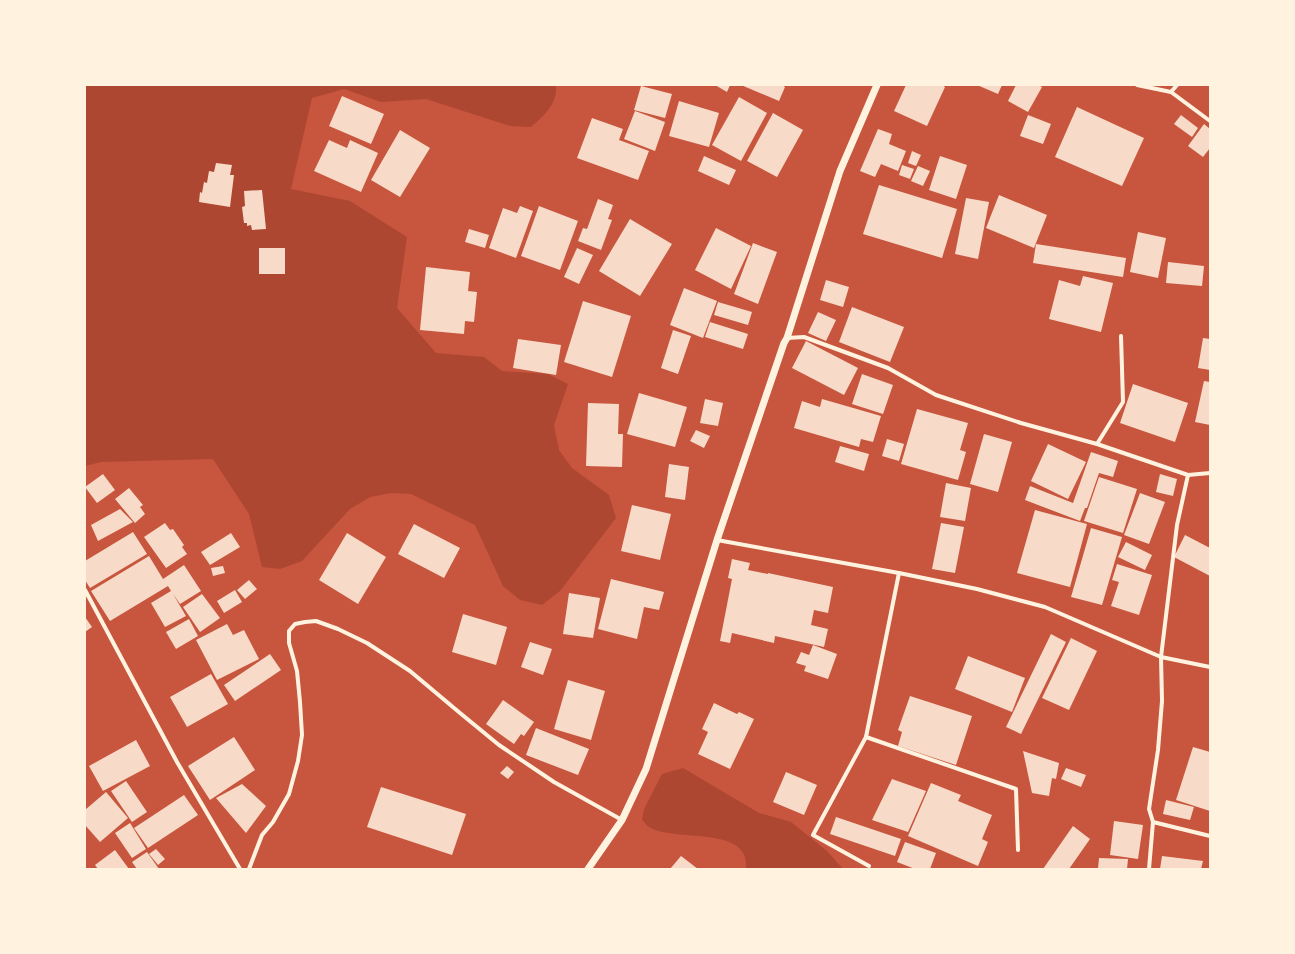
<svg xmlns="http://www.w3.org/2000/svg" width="1295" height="954" viewBox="0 0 1295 954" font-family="'Fira Sans',sans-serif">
	<rect width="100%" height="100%" fill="#c8553d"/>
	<g fill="#ae4732">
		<path d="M 85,85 L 556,85 C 558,103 544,116 531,127 L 510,126 L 426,99 L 381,102 L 344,89 L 312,98 L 291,189 L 350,201 L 407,237 L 397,308 L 436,353 L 484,357 L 502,371 L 548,374 L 568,384 L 554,425 L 559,450 L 572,468 L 609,495 L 616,518 L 560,591 L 542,605 L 520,600 L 503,586 L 475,525 L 411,494 L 391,493 L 370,497 L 350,509 L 302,561 L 280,569 L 262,567 L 249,514 L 213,459 L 101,462 L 85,466 Z"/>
		<path d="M 683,768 L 759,813 L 791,822 L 827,851 L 843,869 L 746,869 C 751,825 676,842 651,828 C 647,827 645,822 642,820 L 644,809 L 662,774 Z"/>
	</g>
	<g fill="#f7dbc8">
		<polygon points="715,85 730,85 727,92"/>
		<polygon points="741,85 782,85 785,87 779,101"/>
		<polygon points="906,85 942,85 945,87 927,126 894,111"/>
		<polygon points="977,85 1002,85 998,94"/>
		<polygon points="1016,85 1038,85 1042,87 1028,112 1008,101"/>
		<polygon points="641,86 672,94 665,118 634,110"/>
		<polygon points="342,96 384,114 371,144 329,126"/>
		<polygon points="739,97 767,113 741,161 712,145"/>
		<polygon points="679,101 719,113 709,147 669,136"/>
		<polygon points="1077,107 1144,138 1122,186 1055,157"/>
		<polygon points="635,111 665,122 655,151 624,139"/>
		<polygon points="773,113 803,130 777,177 747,161"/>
		<polygon points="1028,115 1051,124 1043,144 1020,136"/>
		<polygon points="1181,115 1198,128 1192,137 1174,124"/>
		<polygon points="592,118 623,129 619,140 649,151 638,180 577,158"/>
		<polygon points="1204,124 1210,129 1210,148 1203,157 1188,146"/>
		<polygon points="878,129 892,134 889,144 906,151 898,171 881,164 875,177 860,171"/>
		<polygon points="400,130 430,148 400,197 371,180"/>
		<polygon points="329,140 347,148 350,140 378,153 361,192 314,171"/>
		<polygon points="912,151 921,155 916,166 908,163"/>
		<polygon points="704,156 736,170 729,185 698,171"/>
		<polygon points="940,156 967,165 956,199 929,190"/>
		<polygon points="216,163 232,165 230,175 234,175 230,207 199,202 200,192 202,193 204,182 207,183 209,171 214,172"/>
		<polygon points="902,165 914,169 910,179 899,175"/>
		<polygon points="918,166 930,171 923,186 911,181"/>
		<polygon points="879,185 957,209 942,258 863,234"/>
		<polygon points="262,190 266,229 252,230 251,225 247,226 247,223 244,223 242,207 245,206 244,191"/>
		<polygon points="999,195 1047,215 1034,248 986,228"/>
		<polygon points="966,198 989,202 978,259 955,254"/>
		<polygon points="598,199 613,205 608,219 612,220 601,250 578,241 583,228 587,229"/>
		<polygon points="520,206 533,211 516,258 489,248 503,208 517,213"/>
		<polygon points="539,206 578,221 560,270 521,256"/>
		<polygon points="630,219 672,244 640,296 599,271"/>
		<polygon points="716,228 751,246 731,289 695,270"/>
		<polygon points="469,229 489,235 485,248 465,242"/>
		<polygon points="1138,232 1166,238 1158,278 1130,272"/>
		<polygon points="753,243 777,252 758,304 734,294"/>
		<polygon points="1036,244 1126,258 1123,277 1033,263"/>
		<rect x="259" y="248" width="26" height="26"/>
		<polygon points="577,248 593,255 579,284 564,277"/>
		<polygon points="1168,262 1204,266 1202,286 1166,283"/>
		<polygon points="426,267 470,272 468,291 477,292 474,322 465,321 464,334 420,330"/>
		<polygon points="1083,276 1113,283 1101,332 1049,319 1059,280 1080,286"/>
		<polygon points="826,280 849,287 843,307 820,300"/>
		<polygon points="684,288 717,301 703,338 670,325"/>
		<polygon points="583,301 631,316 612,377 564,362"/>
		<polygon points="718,302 752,312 748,325 714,315"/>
		<polygon points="852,307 904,327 890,362 839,342"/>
		<polygon points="818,312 836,320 826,341 808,333"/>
		<polygon points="710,322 748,334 743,349 705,337"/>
		<polygon points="673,330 691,336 678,374 661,368"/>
		<polygon points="1203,338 1210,339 1210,370 1198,368"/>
		<polygon points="518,339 561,345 556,375 513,368"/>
		<polygon points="806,341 858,368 844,395 792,368"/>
		<polygon points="862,374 893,385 883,414 852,404"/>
		<polygon points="1204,381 1210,382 1210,425 1195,422"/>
		<polygon points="1133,384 1188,403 1175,442 1120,423"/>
		<polygon points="639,393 687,407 675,447 627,434"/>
		<polygon points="705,399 723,403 718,426 700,423"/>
		<polygon points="822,399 881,416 873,442 861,439 859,447 794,428 802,401 820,407"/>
		<polygon points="588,403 619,404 618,434 623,434 622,467 586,466"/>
		<polygon points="917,409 968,423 960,450 966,452 958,480 901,464"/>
		<polygon points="696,430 710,436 704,448 690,441"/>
		<polygon points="984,434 1012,442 998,492 970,484"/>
		<polygon points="887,439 904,444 899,461 882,456"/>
		<polygon points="1048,444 1086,462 1068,499 1031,481"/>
		<polygon points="840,446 869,454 864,471 835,462"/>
		<polygon points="1091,452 1118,461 1113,477 1099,473 1087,508 1085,508 1080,521 1025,500 1030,486 1073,503"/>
		<polygon points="669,464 689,467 685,500 665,497"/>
		<polygon points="103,474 115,490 97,503 85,487"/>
		<polygon points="1160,474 1177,479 1173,496 1156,492"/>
		<polygon points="1099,477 1137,489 1123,533 1084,521"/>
		<polygon points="946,483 971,488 965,521 940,517"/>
		<polygon points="129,488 143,505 140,507 145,514 135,523 115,499"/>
		<polygon points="1140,493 1165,502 1149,544 1124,535"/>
		<polygon points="632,505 671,514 660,560 621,551"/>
		<polygon points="120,509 133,522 98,541 91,525"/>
		<polygon points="1035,510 1087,524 1070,587 1017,573"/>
		<polygon points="165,523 170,530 173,529 184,545 182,547 187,554 166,568 144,537"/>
		<polygon points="941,523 964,527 955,573 932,569"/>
		<polygon points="414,524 460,548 444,578 398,554"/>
		<polygon points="1091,528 1122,537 1102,605 1071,597"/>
		<polygon points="133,532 147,554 90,588 85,580 85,561"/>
		<polygon points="231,533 240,547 210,565 201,552"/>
		<polygon points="347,533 386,557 358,604 319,580"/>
		<polygon points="1185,535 1210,548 1210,576 1174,557"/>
		<polygon points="1126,542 1152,555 1145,570 1118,557"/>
		<polygon points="149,556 163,579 184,565 201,591 180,604 173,594 186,616 165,627 151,603 171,591 168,586 110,621 91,591"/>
		<polygon points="732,559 750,563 748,570 768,574 768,573 833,587 828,613 814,610 811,625 828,629 824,647 775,636 774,643 732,633 730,643 720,641 732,579 728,578"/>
		<polygon points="1117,564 1152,575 1139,615 1111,606 1119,582 1112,580"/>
		<polygon points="223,566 225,573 213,576 211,568"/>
		<polygon points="611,579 664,592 659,610 644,607 637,639 598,629"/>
		<polygon points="249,580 257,589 245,599 237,590"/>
		<polygon points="235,590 242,602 224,613 217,601"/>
		<polygon points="569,593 600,598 593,638 563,634"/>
		<polygon points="202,594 220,618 200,632 183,607"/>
		<polygon points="463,614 507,627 496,665 452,652"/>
		<polygon points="85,617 92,627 85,632"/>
		<polygon points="189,619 198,636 176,649 166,632"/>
		<polygon points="227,624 233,635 244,630 259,659 217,680 196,640"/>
		<polygon points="1051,634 1066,642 1021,734 1006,727"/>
		<polygon points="1071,638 1097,651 1069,710 1042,698"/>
		<polygon points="530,642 552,649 543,675 521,667"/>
		<polygon points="813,645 837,654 828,679 804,671 806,666 796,663 801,652 809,655"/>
		<polygon points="270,654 281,670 235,701 224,685"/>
		<polygon points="968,656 1025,678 1012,712 955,689"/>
		<polygon points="211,674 228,704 187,727 170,697"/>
		<polygon points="568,680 605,691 591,740 554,729"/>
		<polygon points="910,696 972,716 956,765 898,746 902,732 898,730"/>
		<polygon points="503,700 534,722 524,736 521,734 514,744 486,724"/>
		<polygon points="714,703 737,714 739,712 754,719 730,769 698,754 708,732 702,729"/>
		<polygon points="536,728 589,749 578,775 526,755"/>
		<polygon points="234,737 255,770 210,800 188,766"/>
		<polygon points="136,740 150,766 103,791 89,766"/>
		<polygon points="1193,747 1210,752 1210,811 1176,800"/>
		<polygon points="1023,751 1059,763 1056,779 1052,778 1049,796 1032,793"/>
		<polygon points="507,766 514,772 508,779 500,773"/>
		<polygon points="1066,768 1086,775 1081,787 1061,779"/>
		<polygon points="786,772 817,785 804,815 773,802"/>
		<polygon points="892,779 926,791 908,832 872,820"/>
		<polygon points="126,781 147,812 132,822 111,791"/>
		<polygon points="931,783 961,795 958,801 992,815 982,839 988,842 978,866 908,836"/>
		<polygon points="242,784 266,806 246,833 216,798"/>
		<polygon points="381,787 466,814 452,855 367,827"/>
		<polygon points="106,792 128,818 100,842 85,825 85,810"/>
		<polygon points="184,795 198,815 148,848 134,828"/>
		<polygon points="1166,800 1194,807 1190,820 1163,814"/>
		<polygon points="836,817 901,839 895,856 830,834"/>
		<polygon points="1114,821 1143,825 1138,859 1110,855"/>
		<polygon points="130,823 146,849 132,858 115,833"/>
		<polygon points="1073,826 1090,839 1069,869 1043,869"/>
		<polygon points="905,842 936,853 930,869 915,869 897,862"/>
		<polygon points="156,849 165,859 158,865 149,854"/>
		<polygon points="115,850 129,869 98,869 95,865"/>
		<polygon points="147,852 159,869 137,869 132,862"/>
		<polygon points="681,856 698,869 670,869"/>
		<polygon points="1162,856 1203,861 1201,869 1160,869"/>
		<polygon points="1099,858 1128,859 1127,869 1098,869"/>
	</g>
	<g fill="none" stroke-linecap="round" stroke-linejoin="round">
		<g stroke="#fff3e0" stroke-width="4">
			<polyline points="1137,85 1171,92 1210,121"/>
			<polyline points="1171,92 1177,85"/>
			<polyline points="787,338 804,337 888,368 936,395 1021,423 1097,444 1188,475 1210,473"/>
			<polyline points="1097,444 1123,402 1121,336"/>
			<polyline points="1188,475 1177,525 1161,657 1162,701 1158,750 1149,809 1153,822 1210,836"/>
			<polyline points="717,540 899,573 977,589 1045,607 1161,657 1210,667"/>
			<polyline points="85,590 177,762 240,869"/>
			<polyline points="866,737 1016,789 1018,850"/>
			<polyline points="869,866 813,835 866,737 899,573"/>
			<polyline points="249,869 262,835 273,822 289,794 298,761 302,735 300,702 297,671 289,643 289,631 295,624 305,622 316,621 338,629 367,643 410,671 460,713 499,745 554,782 622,820"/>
			<polyline points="1149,869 1153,822"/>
		</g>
		<polyline stroke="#fff3e0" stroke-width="7" points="588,869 622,820 646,769 717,540 784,343 787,338 840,171 877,85"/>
	</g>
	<rect width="1295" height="954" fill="none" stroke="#fff3e0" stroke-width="172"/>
</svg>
